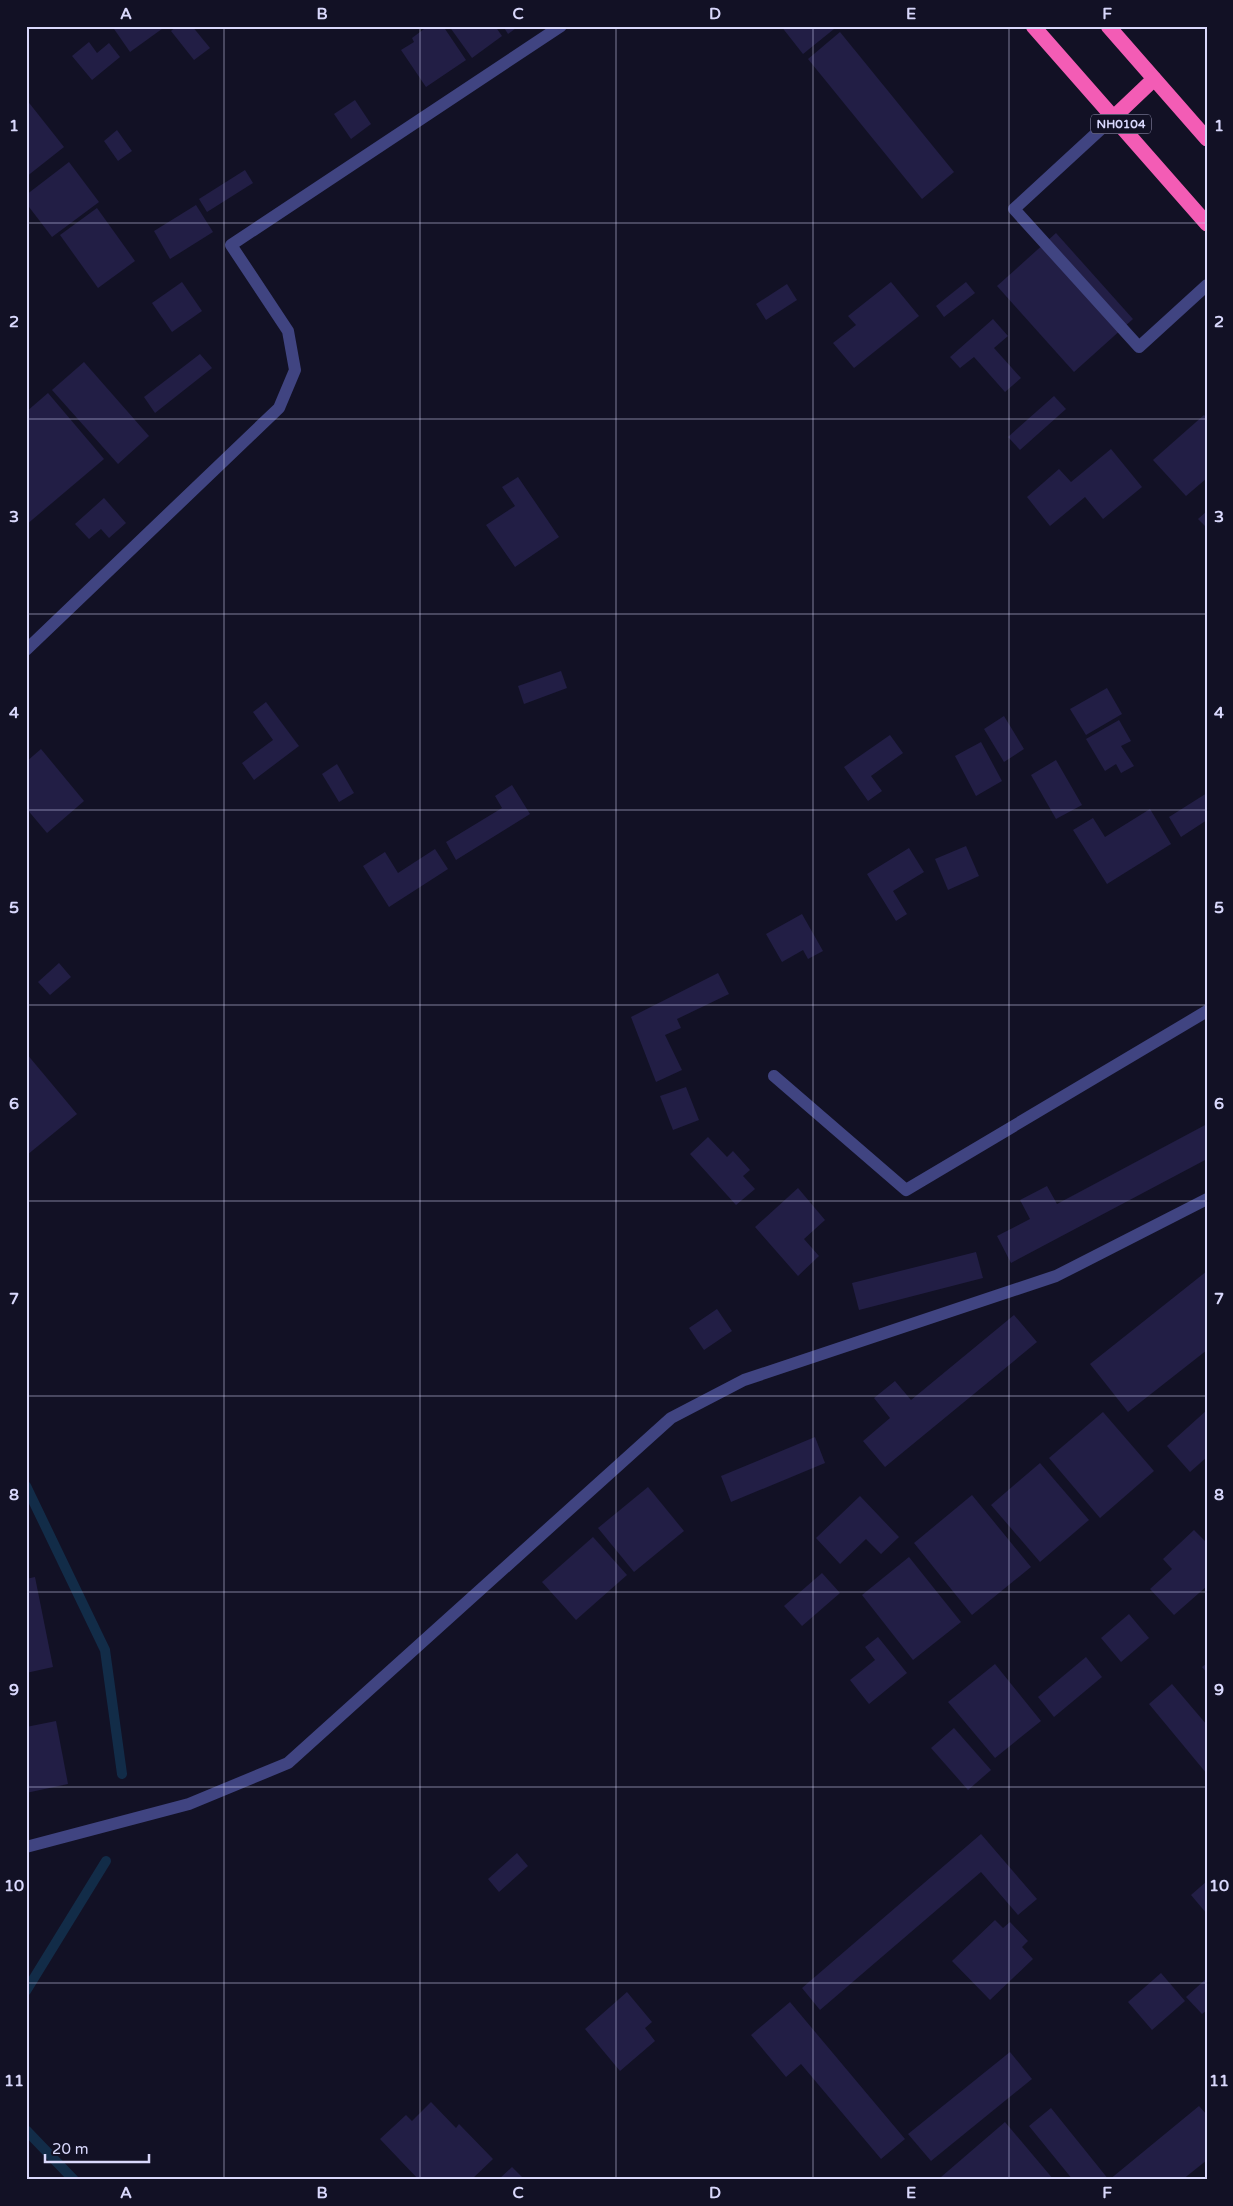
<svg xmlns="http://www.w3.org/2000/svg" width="1233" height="2206" viewBox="0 0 1233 2206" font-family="'Varela Round',sans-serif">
	<rect width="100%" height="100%" fill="#121125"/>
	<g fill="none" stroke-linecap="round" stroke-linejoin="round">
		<g stroke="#122c48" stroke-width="10">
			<polyline points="26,1486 105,1650 122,1774"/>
			<polyline points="26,1991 106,1861"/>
			<polyline points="26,2130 74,2180"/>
		</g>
	</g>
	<g fill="#221e45">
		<polygon points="112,26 166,26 130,52"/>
		<polygon points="177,26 192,26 210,48 194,60 171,31"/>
		<polygon points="428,26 443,26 466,60 426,87 401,50 414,42 412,38"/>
		<polygon points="449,26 495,26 502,36 472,58"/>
		<polygon points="503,26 519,26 508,34"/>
		<polygon points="781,26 831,26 834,29 803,54"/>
		<polygon points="840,32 954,172 922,199 808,59"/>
		<polygon points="89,42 97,53 109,43 120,57 92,80 72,56"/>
		<polygon points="26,99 64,147 26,177"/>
		<polygon points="355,100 371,124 351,139 334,114"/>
		<polygon points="117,130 132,151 118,161 104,141"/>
		<polygon points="69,162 99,202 52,237 26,203 26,195"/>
		<polygon points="245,170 253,183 207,212 199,199"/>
		<polygon points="196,205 213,232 170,259 154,231"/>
		<polygon points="97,208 135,261 98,288 60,235"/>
		<polygon points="1056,233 1133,319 1074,372 997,286"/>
		<polygon points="182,282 202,311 172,332 152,303"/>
		<polygon points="891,282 919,316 854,368 833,343 856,325 848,316"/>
		<polygon points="966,282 975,293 944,317 936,306"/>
		<polygon points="787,284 797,300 766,320 756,304"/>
		<polygon points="993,319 1008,336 994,348 1021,378 1005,392 974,357 960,368 950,357"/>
		<polygon points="200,354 212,368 155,413 144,397"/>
		<polygon points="84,362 149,436 118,464 52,390"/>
		<polygon points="48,393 104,459 26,525 26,412"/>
		<polygon points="1054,396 1066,409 1020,450 1008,437"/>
		<polygon points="1204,415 1207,418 1207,478 1186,496 1153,460"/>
		<polygon points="1111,449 1142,487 1103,519 1085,497 1050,526 1027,497 1059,469 1071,482"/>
		<polygon points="518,477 559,537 515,567 486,525 515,506 502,487"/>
		<polygon points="104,498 126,523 109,538 101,529 89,539 75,524"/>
		<polygon points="1207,511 1207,528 1198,519"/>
		<polygon points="561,671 567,688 524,704 518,686"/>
		<polygon points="1107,688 1122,714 1086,735 1070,709"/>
		<polygon points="266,702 299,746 254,780 242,763 273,740 253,712"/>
		<polygon points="1004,716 1024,749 1004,762 984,729"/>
		<polygon points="1119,720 1131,741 1121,746 1134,766 1121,773 1116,764 1105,771 1086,739"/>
		<polygon points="890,735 903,753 871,776 882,791 868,801 844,767"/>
		<polygon points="981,742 1002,781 976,796 955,756"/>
		<polygon points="41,749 84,801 47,833 26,808 26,762"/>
		<polygon points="1056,760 1082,805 1056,819 1031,775"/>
		<polygon points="337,764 354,793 339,802 322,774"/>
		<polygon points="512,785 530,814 456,860 446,842 502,808 495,796"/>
		<polygon points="1207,793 1207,820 1181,837 1169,817"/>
		<polygon points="1150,809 1171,844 1107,884 1073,830 1093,818 1105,837"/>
		<polygon points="966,846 979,876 948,890 935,859"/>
		<polygon points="909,848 924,872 893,891 907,914 896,921 867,874"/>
		<polygon points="435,849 448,869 389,907 363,866 385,852 398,873"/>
		<polygon points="802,914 823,951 808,959 803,950 782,962 766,934"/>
		<polygon points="59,963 71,977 50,995 38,982"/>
		<polygon points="718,973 729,994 677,1019 681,1028 665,1035 682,1070 656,1082 631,1017"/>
		<polygon points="26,1053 77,1114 27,1155 26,1154"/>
		<polygon points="686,1087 699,1120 673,1130 660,1096"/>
		<polygon points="1207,1124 1207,1159 1011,1263 997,1236 1030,1219 1020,1200 1047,1186 1057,1204"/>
		<polygon points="708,1137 727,1157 733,1151 750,1170 743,1176 755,1189 736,1205 690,1154"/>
		<polygon points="798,1188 825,1220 804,1239 819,1256 798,1276 755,1227"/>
		<polygon points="976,1252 983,1278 859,1310 852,1283"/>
		<polygon points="1207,1271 1207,1350 1128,1412 1090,1364"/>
		<polygon points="717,1309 732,1331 704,1350 689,1328"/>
		<polygon points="1014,1315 1037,1342 885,1467 863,1441 890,1418 874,1398 895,1381 911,1400"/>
		<polygon points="1207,1410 1207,1457 1190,1472 1167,1446"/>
		<polygon points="1103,1412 1154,1471 1100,1518 1049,1458"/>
		<polygon points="815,1437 825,1463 731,1502 721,1476"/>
		<polygon points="1040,1463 1089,1520 1040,1562 991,1505"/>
		<polygon points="648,1487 684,1531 634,1572 598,1528"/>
		<polygon points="972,1495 1031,1567 972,1615 914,1543"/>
		<polygon points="860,1496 899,1537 881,1554 866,1539 840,1564 816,1538"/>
		<polygon points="1194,1530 1207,1543 1207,1586 1174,1615 1150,1589 1172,1569 1163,1559"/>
		<polygon points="593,1537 627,1575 576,1620 542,1582"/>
		<polygon points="909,1557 961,1622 913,1660 862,1595"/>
		<polygon points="822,1573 840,1593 802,1626 784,1606"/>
		<polygon points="35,1577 53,1667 26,1673 26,1579"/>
		<polygon points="1129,1614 1149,1638 1121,1662 1101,1638"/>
		<polygon points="878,1637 907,1673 869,1704 850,1680 875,1660 865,1647"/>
		<polygon points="1086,1657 1102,1677 1054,1717 1038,1697"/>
		<polygon points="1207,1663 1207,1673 1202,1667"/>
		<polygon points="995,1664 1041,1721 995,1758 948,1702"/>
		<polygon points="1172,1684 1207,1725 1207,1774 1149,1704"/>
		<polygon points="56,1721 68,1784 26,1793 26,1727"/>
		<polygon points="954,1728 991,1770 968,1790 931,1748"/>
		<polygon points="981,1834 1037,1899 1018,1915 981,1872 820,2010 802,1988"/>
		<polygon points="517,1853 528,1866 499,1892 488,1879"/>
		<polygon points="1207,1881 1207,1914 1191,1895"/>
		<polygon points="995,1920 1003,1928 1010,1922 1028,1941 1022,1947 1033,1959 990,2000 952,1961"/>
		<polygon points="1161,1973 1185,2001 1152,2030 1128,2002"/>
		<polygon points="1207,1978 1207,2010 1202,2014 1186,1997"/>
		<polygon points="627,1992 652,2022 645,2028 655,2041 620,2071 585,2029"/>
		<polygon points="790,2002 905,2139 881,2159 801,2064 786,2077 751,2035"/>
		<polygon points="1010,2052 1032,2079 931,2161 908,2134"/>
		<polygon points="431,2102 456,2128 459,2124 493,2159 471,2180 419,2180 380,2139 406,2115 412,2121"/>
		<polygon points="1199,2106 1207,2115 1207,2160 1182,2180 1073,2180 1029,2126 1051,2108 1109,2180"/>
		<polygon points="1005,2122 1054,2180 944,2180 941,2177"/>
		<polygon points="512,2167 525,2180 498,2180"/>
	</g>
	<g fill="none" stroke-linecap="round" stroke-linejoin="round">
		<g stroke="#404481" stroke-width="12">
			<polyline points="1114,117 1014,209 1139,347 1207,285"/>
			<polyline points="26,650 279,408 295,370 288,331 231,245 561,26"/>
			<polyline points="774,1076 906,1190 1207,1011"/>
			<polyline points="26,1847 189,1804 288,1763 671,1418 744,1380 1056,1276 1207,1199"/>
		</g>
		<g stroke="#f35cb5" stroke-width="15">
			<polyline points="1033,26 1207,224"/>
			<polyline points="1108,26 1207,139"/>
			<polyline points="1114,117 1154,79"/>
		</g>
	</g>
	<path fill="none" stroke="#d9d8fc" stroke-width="1" stroke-opacity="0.55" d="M 224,26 L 224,2180M 420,26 L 420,2180M 616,26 L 616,2180M 813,26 L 813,2180M 1009,26 L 1009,2180M 26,223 L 1207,223M 26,419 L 1207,419M 26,614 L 1207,614M 26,810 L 1207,810M 26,1005 L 1207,1005M 26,1201 L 1207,1201M 26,1396 L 1207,1396M 26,1592 L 1207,1592M 26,1787 L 1207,1787M 26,1983 L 1207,1983"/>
	<g text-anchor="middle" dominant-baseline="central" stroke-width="5" stroke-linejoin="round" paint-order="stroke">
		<rect fill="#121125" stroke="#9d9cbc" stroke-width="1" x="1091" y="114.5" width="60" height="19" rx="4"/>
		<g font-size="12" font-weight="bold" fill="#d9d8fc">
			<text x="1121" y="124">NH0104</text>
		</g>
	</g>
	<rect width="1233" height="2206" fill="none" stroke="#121125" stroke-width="55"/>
	<path d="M45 2154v8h104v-8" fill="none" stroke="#d9d8fc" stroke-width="2.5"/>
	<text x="52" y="2154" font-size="15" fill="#d9d8fc" stroke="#121125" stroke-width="4" paint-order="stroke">20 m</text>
	<rect x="28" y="28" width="1178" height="2150" fill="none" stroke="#d9d8fc" stroke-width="2"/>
	<g font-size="16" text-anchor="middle" font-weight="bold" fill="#d9d8fc">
		<text x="126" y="19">A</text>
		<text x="322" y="19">B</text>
		<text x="518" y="19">C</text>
		<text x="715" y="19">D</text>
		<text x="911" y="19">E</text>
		<text x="1107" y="19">F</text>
		<text x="14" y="131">1</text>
		<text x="1219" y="131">1</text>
		<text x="14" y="327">2</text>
		<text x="1219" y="327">2</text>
		<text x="14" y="522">3</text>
		<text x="1219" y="522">3</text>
		<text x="14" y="718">4</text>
		<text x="1219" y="718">4</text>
		<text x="14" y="913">5</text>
		<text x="1219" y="913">5</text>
		<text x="14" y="1109">6</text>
		<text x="1219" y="1109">6</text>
		<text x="14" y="1304">7</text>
		<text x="1219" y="1304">7</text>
		<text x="14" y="1500">8</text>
		<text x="1219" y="1500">8</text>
		<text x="14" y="1695">9</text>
		<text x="1219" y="1695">9</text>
		<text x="14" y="1891">10</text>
		<text x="1219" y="1891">10</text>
		<text x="14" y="2086">11</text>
		<text x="1219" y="2086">11</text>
		<text x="126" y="2198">A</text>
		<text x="322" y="2198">B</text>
		<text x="518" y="2198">C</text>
		<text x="715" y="2198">D</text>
		<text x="911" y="2198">E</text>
		<text x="1107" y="2198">F</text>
	</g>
</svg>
